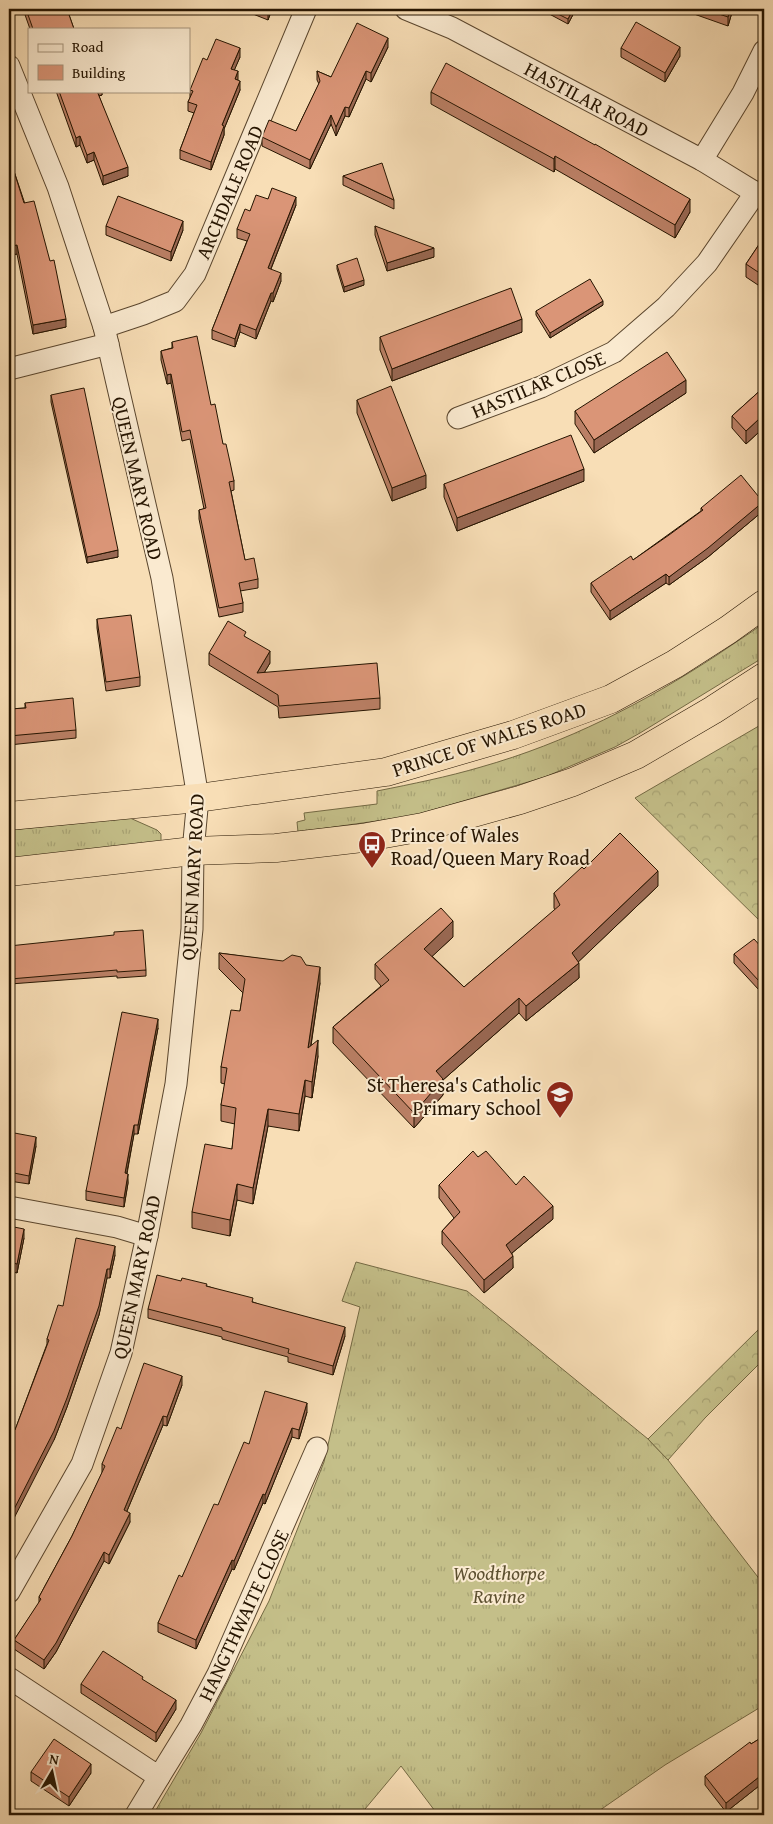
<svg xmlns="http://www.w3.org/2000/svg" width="773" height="1824" viewBox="0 0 773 1824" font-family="'Gentium Book Plus',serif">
	<defs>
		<pattern id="grass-tufts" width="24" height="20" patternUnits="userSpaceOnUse" patternTransform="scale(1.25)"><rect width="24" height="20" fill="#c4bf89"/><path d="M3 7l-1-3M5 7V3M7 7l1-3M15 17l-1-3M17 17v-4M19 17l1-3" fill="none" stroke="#a8a374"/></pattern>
		<pattern id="forest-crowns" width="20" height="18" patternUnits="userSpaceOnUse" patternTransform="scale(1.25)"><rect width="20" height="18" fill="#c4bf89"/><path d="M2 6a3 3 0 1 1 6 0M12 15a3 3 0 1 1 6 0" fill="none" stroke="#a8a374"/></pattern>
	</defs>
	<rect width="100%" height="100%" fill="#f8deb6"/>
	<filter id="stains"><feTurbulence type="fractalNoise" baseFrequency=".004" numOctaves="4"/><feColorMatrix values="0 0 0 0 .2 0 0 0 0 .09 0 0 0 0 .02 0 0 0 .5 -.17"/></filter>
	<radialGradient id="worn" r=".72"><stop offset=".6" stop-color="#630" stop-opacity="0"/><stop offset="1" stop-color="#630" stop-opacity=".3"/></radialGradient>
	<g fill="url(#grass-tufts)" stroke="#746a44">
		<path d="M 764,623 L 764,657 L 640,733 L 615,747 L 545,777 L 412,816 L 298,832 L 297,822 L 305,820 L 304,813 L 377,804 L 377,791 C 412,784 447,777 481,767 C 566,743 644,703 717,655 C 733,644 749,634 764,623 Z"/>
		<polygon points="130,818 157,830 161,834 161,843 9,860 9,830"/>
		<polygon points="356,1262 467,1291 648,1439 668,1460 764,1585 764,1705 665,1765 593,1815 438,1815 401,1766 360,1815 153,1815 201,1733 269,1601 324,1462 360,1307 342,1301"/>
	</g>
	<g fill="url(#forest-crowns)" stroke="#746a44">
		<polygon points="764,723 764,925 635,798"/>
		<polygon points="764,1324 764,1359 705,1418 668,1460 648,1439"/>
	</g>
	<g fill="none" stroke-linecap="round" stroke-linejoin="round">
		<defs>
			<g id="minor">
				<polyline points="406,9 452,28 702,160 764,198"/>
				<polyline points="9,66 58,187 104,327 162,578 198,798 193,851 192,929 176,1084 147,1236 121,1353 82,1464 9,1592"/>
				<polyline points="702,160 743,93 764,51"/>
				<polyline points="104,327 143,314 175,301 195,274 306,9"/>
				<polyline points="9,369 108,344"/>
				<polyline points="458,418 541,387 614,352 666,307 707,263 756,192"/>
				<polyline points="9,1207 117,1227 147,1236"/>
				<polyline points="9,1678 159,1777 191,1725 218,1674 317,1448"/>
				<polyline points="136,1815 159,1777"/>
			</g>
			<g id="trunk">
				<polyline points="9,816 198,798 386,772 513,735 611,699 675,664 728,630 764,604"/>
				<polyline points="9,872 193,851 276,848 362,838 423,827 520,800 573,782 636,755 713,710 764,677"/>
			</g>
		</defs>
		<use href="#minor" stroke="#5a462e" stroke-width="23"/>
		<use href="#trunk" stroke="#251400" stroke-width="29"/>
		<use href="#minor" stroke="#faead0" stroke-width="21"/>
		<use href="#trunk" stroke="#f8deb6" stroke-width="28"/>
	</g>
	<g fill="#bb8066" stroke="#251400">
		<polygon points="23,9 67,9 74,29 30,29"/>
		<polygon points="233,9 272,9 268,20 243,10 242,12"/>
		<polygon points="540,9 576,9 568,24"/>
		<polygon points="694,9 733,9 728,26 694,14"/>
		<polygon points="388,47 371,82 366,79 349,117 345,116 336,136 331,124 310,169 262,146 262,137 296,131 319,84 317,80 317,71 331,77"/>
		<polygon points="621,48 680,56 665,82 621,57"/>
		<polygon points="240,57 234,70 240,90 224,129 224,135 211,170 180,159 180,150 194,113 188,111 188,102 190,98 190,90 207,60"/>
		<polygon points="56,91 102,91 102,95 99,96 128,176 103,185 94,160 87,163 80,145 76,147"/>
		<polygon points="431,92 690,212 675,238 555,169 554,172 431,104"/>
		<polygon points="9,156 66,327 33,334 17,254 12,255 9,244"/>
		<polygon points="343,176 394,200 394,209 343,185"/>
		<polygon points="268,199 296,205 271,269 281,281 273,302 271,301 256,339 240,332 235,347 212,339 212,330 247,241 237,238 237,229 250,211"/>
		<polygon points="106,226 183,230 171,261 106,235"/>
		<polygon points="375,226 434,257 387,271 375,235"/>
		<polygon points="764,237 764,289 746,277 746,264"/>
		<polygon points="337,265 364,285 344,292 337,269"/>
		<polygon points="603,305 550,338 536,315 536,311"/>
		<polygon points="522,332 392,381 380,350 380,337"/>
		<polygon points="172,342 211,405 234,481 234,490 231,491 245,560 258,579 258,588 240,591 243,603 243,612 219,617 199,519 199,510 204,509 190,439 182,441 171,383 167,384 161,360 161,351 172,348"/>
		<polygon points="764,387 764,438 759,432 746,444 732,428 732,416"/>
		<polygon points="686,393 594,453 575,424 575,411"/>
		<polygon points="51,395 118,557 87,563 51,402"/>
		<polygon points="357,400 426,488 392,501 357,413"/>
		<polygon points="584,481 457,531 444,497 444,484"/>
		<polygon points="701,508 763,511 708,557 669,585 666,583 610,620 591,592 591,583 633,560 701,511"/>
		<polygon points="97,619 140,677 140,686 106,691 97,628"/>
		<polygon points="246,637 270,663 264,673 380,698 380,709 279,718 278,707 209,665 209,653"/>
		<polygon points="25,703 76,730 76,738 9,745 9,709 25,708"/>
		<polygon points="584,869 658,886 578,962 579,978 526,1021 519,1013 443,1080 443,1095 414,1128 333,1043 333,1027 381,986 375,979 375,964 453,937 432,956 464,987 555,910 554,908 554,893"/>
		<polygon points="9,946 146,970 146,976 117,978 117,976 10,984 9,968"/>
		<polygon points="764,950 759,990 734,963 734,954"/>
		<polygon points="219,953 306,965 320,983 311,1046 318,1056 312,1098 305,1096 299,1131 268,1126 253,1204 237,1200 230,1236 192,1228 192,1212 232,1149 235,1124 221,1121 221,1105 225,1084 221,1083 221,1067 240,1011 243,993 219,969"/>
		<polygon points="158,1028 138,1134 134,1134 127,1174 128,1183 124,1207 86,1200 86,1191"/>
		<polygon points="9,1132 36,1146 29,1184 9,1181"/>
		<polygon points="478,1157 516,1185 553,1219 512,1253 513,1268 484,1293 442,1244 442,1231 454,1218 439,1198 439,1185"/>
		<polygon points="9,1226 24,1238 17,1273 9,1271"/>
		<polygon points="115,1255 110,1278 107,1278 99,1315 67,1407 54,1440 15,1430 47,1344 47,1339 63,1306"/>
		<polygon points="181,1281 207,1286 253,1302 345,1336 333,1375 288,1362 288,1357 222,1339 222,1337 148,1318 148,1309"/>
		<polygon points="182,1385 167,1426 163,1425 127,1511 130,1522 109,1564 104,1561 56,1652 44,1669 14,1649 14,1640 39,1603 39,1597 72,1536 102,1473 102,1464 121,1429"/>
		<polygon points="307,1412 299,1439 292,1437 265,1504 263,1503 234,1570 232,1569 196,1649 158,1632 158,1623 182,1577 249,1444"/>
		<polygon points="143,1680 176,1709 156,1742 81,1693 81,1684"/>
		<polygon points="764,1736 764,1782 726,1812 705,1785 705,1776 751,1744"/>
		<polygon points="31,1772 91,1773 69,1806 31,1781"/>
	</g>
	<g fill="#996853" stroke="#251400">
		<polygon points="269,9 272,9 268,20 268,11"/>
		<polygon points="573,9 576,9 568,24 568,19"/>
		<polygon points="730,9 733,9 728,26 728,17"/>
		<polygon points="388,38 388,47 371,82 371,73"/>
		<polygon points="680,47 680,56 665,82 665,73"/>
		<polygon points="240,48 240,57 231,78 231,69"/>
		<polygon points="238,71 238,80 235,79"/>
		<polygon points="366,71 366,79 349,117 349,108"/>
		<polygon points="240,81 240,90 224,129 224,135 211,170 211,162 222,125"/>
		<polygon points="96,91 102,91 102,95 96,97"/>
		<polygon points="345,107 345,116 336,136 336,127"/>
		<polygon points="331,115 331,124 310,169 310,160"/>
		<polygon points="80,136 80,145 76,147 76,138"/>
		<polygon points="94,152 94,160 87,163 87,155"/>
		<polygon points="555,156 555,169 554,172 554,159"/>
		<polygon points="128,167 128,176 103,185 103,176"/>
		<polygon points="296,197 296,205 268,276 268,268"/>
		<polygon points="690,199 690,212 675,238 675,225"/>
		<polygon points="183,221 183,230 171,261 171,252"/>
		<polygon points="17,245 17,254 12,255 12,246"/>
		<polygon points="434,248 434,257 387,271 387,263"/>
		<polygon points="281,273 281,281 273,302 273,293"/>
		<polygon points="364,280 364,285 344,292 344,287"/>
		<polygon points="271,293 271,301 256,339 256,330"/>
		<polygon points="603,301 603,305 550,338 550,333"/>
		<polygon points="66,319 66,327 33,334 33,325"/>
		<polygon points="522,319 522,332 392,381 392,369"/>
		<polygon points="240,324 240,332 235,347 235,339"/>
		<polygon points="171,374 171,383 167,384 167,375"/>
		<polygon points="686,380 686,393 594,453 594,440"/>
		<polygon points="759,419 759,432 746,444 746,431"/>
		<polygon points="584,469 584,481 457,531 457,518"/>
		<polygon points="426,475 426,488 392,501 392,488"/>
		<polygon points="763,502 763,511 708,557 669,585 669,577"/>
		<polygon points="118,550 118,557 87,563 87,557"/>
		<polygon points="666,574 666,583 610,620 610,611"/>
		<polygon points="270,651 270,663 258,683 257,673"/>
		<polygon points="658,871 658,886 572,968 572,953"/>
		<polygon points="453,921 453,937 424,964 424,949"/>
		<polygon points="579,963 579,978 526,1021 526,1006"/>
		<polygon points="320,967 320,983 308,1064 308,1048"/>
		<polygon points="764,976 764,985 759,990 759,981"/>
		<polygon points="519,998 519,1013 443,1080 443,1095 414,1128 414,1113 436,1071"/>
		<polygon points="158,1019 158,1028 138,1134 138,1125"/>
		<polygon points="14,1022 14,1031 9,1035 9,1026"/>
		<polygon points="318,1040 318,1056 312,1098 312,1082"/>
		<polygon points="305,1080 305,1096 299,1131 299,1114"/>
		<polygon points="268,1109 268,1126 253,1204 253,1188"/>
		<polygon points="134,1125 134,1134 125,1182 125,1173"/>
		<polygon points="36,1137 36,1146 29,1184 29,1176"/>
		<polygon points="128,1174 128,1183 124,1207 124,1198"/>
		<polygon points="237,1184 237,1200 230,1236 230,1220"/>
		<polygon points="553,1206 553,1219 506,1258 506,1245"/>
		<polygon points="24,1229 24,1238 17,1273 17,1264"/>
		<polygon points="115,1246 115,1255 110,1278 110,1269"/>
		<polygon points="513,1256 513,1268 484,1293 484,1280"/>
		<polygon points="107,1269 107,1278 99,1315 67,1407 54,1440 9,1528 9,1519"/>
		<polygon points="345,1327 345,1336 333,1375 333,1366"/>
		<polygon points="182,1376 182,1385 167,1426 167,1417"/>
		<polygon points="307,1403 307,1412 299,1439 299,1430"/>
		<polygon points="163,1416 163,1425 124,1518 124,1510"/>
		<polygon points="292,1428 292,1437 265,1504 265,1495"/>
		<polygon points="263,1494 263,1503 234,1570 234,1561"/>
		<polygon points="130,1513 130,1522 109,1564 109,1555"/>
		<polygon points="104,1552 104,1561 56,1652 44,1669 44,1660"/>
		<polygon points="232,1560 232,1569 196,1649 196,1640"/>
		<polygon points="176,1700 176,1709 156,1742 156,1733"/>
		<polygon points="13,1702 13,1710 9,1717 9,1708"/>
		<polygon points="91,1764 91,1773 69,1806 69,1797"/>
		<polygon points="764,1773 764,1782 726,1812 726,1803"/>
	</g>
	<g fill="#da9577" stroke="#251400">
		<polygon points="26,9 67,9 74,29 33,29"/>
		<polygon points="262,9 269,9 268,11"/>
		<polygon points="548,9 573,9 568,19"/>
		<polygon points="704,9 730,9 728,17"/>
		<polygon points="636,22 680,47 665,73 621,48"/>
		<polygon points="357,23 388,38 371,73 366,71 349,108 345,107 336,127 331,115 310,160 262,137 269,120 296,131 320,81 317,71 331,77"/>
		<polygon points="216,39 240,48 231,69 238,71 235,79 240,81 222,125 224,126 211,162 180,150 197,105 188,102 193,91 190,90 203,58 207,60"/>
		<polygon points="446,63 595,145 595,144 690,199 675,225 555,156 554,159 431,92"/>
		<polygon points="59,91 97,91 128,167 103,176 94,152 87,155 80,136 76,138"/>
		<polygon points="9,156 24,203 34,201 50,261 54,260 66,319 33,325 17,245 12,246 9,235"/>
		<polygon points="382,163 394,200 343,176"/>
		<polygon points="272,188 296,197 268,268 281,273 273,293 271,293 256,330 240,324 235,339 212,330 250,234 237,229 245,209 250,211 256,195 268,199"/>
		<polygon points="118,196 183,221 171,252 106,226"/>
		<polygon points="375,226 434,248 387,263"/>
		<polygon points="764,237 764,276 746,264"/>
		<polygon points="357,258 364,280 344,287 337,265"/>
		<polygon points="590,279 603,301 550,333 536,311"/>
		<polygon points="511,288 522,319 392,369 380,337"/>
		<polygon points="197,336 211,405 215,404 223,444 226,444 230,462 234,481 229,482 245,560 254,558 258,579 239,583 243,603 219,608 199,510 206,508 190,430 182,432 171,374 167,375 161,351 173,348 172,342"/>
		<polygon points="667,352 686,380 594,440 575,411"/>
		<polygon points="391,386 426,475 392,488 357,400"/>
		<polygon points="764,387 764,425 759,419 746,431 732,416"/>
		<polygon points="84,388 118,550 87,557 51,395"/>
		<polygon points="571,435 584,469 457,518 444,484"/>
		<polygon points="741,475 763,502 708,548 669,577 666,574 610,611 591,583 631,556 633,560 669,535 703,510 701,508"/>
		<polygon points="131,615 140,677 106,682 97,619"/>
		<polygon points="228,621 246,632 244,636 270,651 257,673 377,663 380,698 279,706 278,695 209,653"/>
		<polygon points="73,698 76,730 9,736 9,709 26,708 25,703"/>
		<polygon points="620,833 658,871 572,953 579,963 526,1006 519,998 436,1071 443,1079 414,1113 333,1027 389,980 375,964 441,908 453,921 424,949 464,987 560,905 554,893 582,867 584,869"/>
		<polygon points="143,930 146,970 117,972 117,970 10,979 9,962 9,946 114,935 114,932"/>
		<polygon points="754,939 764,950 764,976 759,981 734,954"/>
		<polygon points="219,953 283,961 292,955 301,957 306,965 320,967 308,1048 318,1040 312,1082 305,1080 299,1114 268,1109 253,1188 237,1184 230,1220 192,1212 205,1144 232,1149 236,1108 221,1105 227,1068 221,1067 231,1010 240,1011 245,979"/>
		<polygon points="122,1012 158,1019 138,1125 134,1125 125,1173 128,1174 124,1198 86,1191"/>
		<polygon points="9,1016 14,1022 9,1026"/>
		<polygon points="9,1132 36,1137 29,1176 9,1172"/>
		<polygon points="473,1151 478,1157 486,1151 516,1185 524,1176 553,1206 506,1245 513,1256 484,1280 442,1231 460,1212 439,1185"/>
		<polygon points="9,1226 24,1229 17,1264 9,1262"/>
		<polygon points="76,1238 115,1246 110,1269 107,1269 99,1306 67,1398 54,1431 9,1519 9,1434 12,1428 15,1430 49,1340 47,1339 58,1305 63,1306"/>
		<polygon points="157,1275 181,1281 182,1278 207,1284 206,1286 253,1298 252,1302 345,1327 333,1366 288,1353 289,1349 222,1330 222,1328 148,1309"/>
		<polygon points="144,1363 182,1376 167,1417 163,1416 124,1510 130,1513 109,1555 104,1552 56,1643 44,1660 14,1640 41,1599 39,1597 72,1536 105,1466 102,1464 117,1427 121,1429"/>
		<polygon points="265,1391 307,1403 299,1430 292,1428 265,1495 263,1494 234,1561 232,1560 196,1640 158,1623 179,1575 182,1577 214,1504 218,1505 244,1442 249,1444"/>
		<polygon points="103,1651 143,1677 142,1679 176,1700 156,1733 81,1684"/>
		<polygon points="9,1698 13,1702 9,1708"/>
		<polygon points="764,1736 764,1773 726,1803 705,1776 750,1742 751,1744"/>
		<polygon points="54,1739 91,1764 69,1797 31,1772"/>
	</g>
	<defs>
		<symbol id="bus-pin" viewBox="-11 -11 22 30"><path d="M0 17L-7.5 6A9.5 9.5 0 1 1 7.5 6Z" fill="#8f2418" stroke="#faead0"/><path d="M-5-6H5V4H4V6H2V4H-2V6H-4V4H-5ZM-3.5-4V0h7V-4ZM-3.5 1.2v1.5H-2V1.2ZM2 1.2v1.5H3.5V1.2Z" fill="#fff"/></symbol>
		<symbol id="school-pin" viewBox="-11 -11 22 30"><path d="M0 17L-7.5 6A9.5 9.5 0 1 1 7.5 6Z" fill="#8f2418" stroke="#faead0"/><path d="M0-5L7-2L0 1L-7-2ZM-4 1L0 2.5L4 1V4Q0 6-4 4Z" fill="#fff"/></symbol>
	</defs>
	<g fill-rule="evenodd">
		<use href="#bus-pin" x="356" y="829" width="32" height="43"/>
		<use href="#school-pin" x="544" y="1079" width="32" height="43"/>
	</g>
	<g text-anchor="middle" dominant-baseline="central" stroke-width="4" stroke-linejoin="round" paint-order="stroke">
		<g font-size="20" fill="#251400" stroke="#faead0">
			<text transform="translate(587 99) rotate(28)">HASTILAR ROAD</text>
			<text transform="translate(229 192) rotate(-67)">ARCHDALE ROAD</text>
			<text transform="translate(538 384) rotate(-23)">HASTILAR CLOSE</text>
			<text transform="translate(138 478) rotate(77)">QUEEN MARY ROAD</text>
			<text transform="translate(489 739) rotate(-18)">PRINCE OF WALES ROAD</text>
			<text transform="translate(192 877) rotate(-87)">QUEEN MARY ROAD</text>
			<text transform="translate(136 1277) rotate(-78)">QUEEN MARY ROAD</text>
			<text transform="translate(243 1615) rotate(-65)">HANGTHWAITE CLOSE</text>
		</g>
		<g font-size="20" fill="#251400" stroke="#faead0" text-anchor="start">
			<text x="391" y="834">Prince of Wales<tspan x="391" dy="23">Road/Queen Mary Road</tspan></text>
			<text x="541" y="1084" text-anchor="end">St Theresa's Catholic<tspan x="541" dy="23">Primary School</tspan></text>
		</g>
		<g font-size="20" font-style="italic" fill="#5d5030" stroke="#faead0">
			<text x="499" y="1572">Woodthorpe<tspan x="499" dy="23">Ravine</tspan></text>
		</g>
	</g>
	<rect width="773" height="1824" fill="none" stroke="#f8deb6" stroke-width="30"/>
	<rect x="10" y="10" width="753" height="1804" fill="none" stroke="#251400" stroke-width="2.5"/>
	<rect x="15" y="15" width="743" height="1794" fill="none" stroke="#251400"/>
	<rect x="28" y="28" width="162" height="65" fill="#faead0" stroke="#a5947d"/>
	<rect x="38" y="44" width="25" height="8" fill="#faead0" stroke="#a5947d"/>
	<text x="72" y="52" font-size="15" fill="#251400">Road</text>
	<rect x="38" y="65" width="25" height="15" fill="#da9577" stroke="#a5947d"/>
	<text x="72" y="78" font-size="15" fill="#251400">Building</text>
	<g transform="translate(52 1772) rotate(9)" stroke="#faead0" stroke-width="4" paint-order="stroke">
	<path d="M0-4L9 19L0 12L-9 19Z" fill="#251400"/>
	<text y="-8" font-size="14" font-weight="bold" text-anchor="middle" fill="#251400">N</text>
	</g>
	<rect width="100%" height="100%" filter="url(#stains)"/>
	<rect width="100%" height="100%" fill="url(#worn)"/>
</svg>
